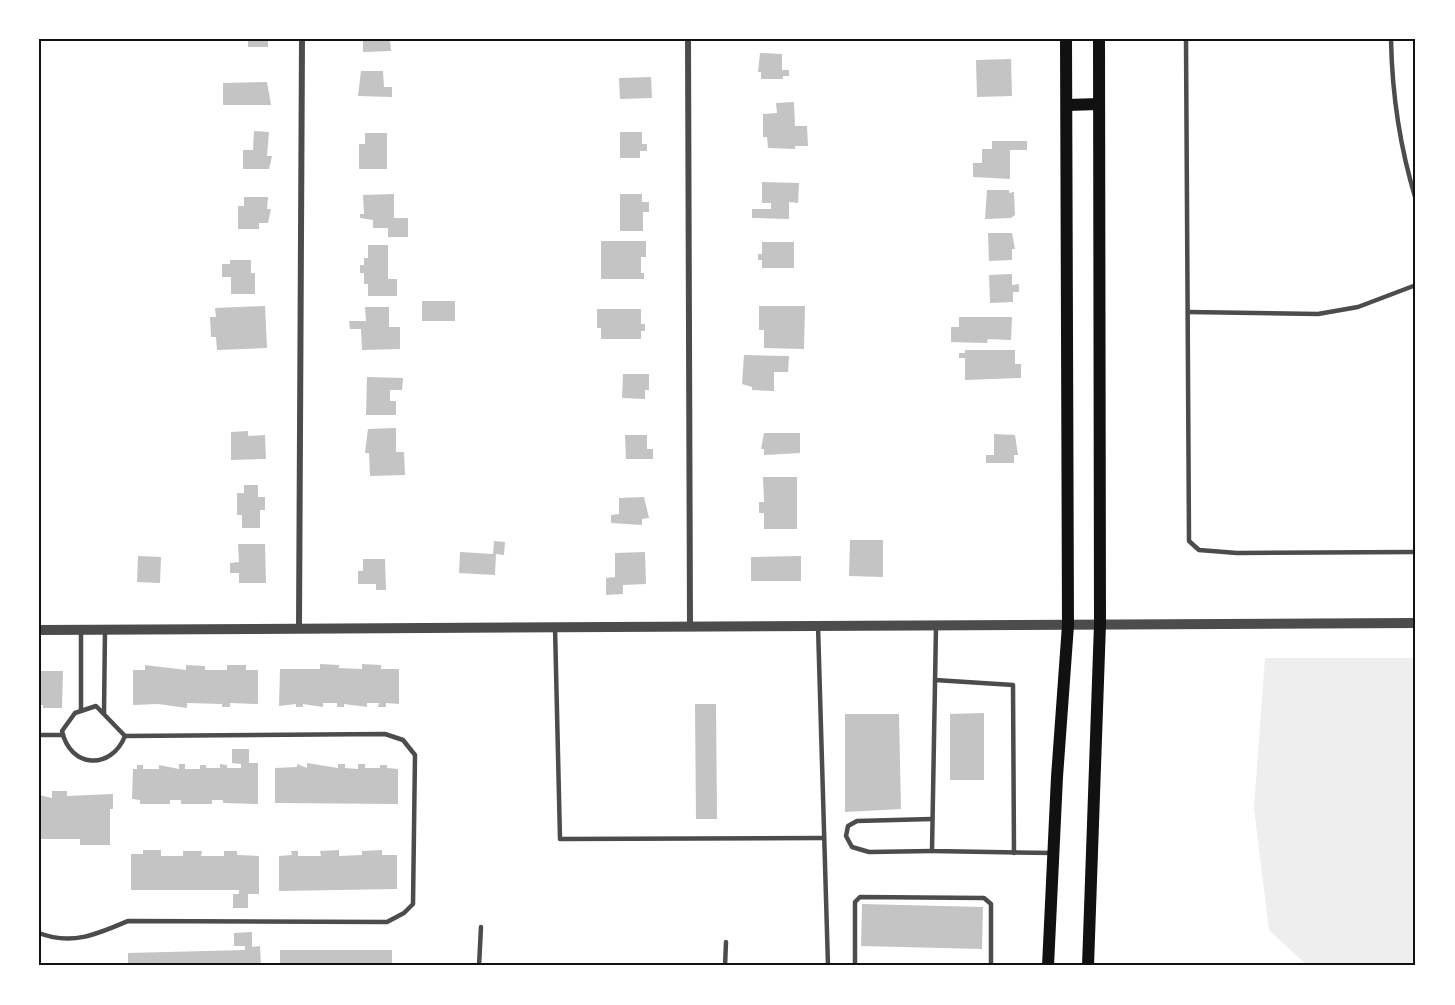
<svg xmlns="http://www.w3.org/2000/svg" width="1455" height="1005" viewBox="0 0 1455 1005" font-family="Signika,sans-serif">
	<rect width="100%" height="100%" fill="#fff"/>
	<polygon fill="#eee" points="1265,658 1416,658 1416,966 1308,966 1269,930 1254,808"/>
	<g fill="#c4c4c4">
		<rect x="248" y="39" width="20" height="8"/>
		<polygon points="363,39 390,39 391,51 363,52"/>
		<polygon points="760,53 782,54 782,70 789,70 789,76 783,76 783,79 761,79 761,72 758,72"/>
		<polygon points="1011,59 1012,96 977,97 976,60"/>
		<polygon points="361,71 383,71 384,87 392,87 392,97 358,96"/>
		<polygon points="651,77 652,98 620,99 619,78"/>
		<polygon points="267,82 271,105 223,105 223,83"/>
		<polygon points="794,102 795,126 807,126 808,146 795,146 795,149 768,148 767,137 763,137 763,114 777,113 776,103"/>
		<polygon points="254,131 269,132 267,156 272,156 269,169 243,169 243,150 253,150"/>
		<polygon points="620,132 642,132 642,144 647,144 647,151 640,151 640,158 620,158"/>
		<polygon points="365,133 387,133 387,169 359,169 359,144 365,144"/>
		<polygon points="992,141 1027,141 1027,150 1010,150 1010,179 973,177 973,163 982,163 982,149 992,149"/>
		<polygon points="762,182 799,183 798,203 789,202 789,219 752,218 752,209 771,209 771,203 762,203"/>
		<polygon points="987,190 1009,190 1009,193 1014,192 1015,215 1011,218 985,219"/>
		<polygon points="394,194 394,218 408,218 408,237 388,237 388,228 373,228 373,220 360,218 360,214 364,214 363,195"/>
		<polygon points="620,194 642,194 642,202 649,202 649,212 643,212 643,231 620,231"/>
		<polygon points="244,197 268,197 267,209 271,209 268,223 259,223 259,229 238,229 238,206 244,206"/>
		<polygon points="988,233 1012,233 1015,249 1012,249 1012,260 989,261"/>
		<polygon points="601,241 646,241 646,257 641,257 641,273 644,273 644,279 601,279"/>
		<polygon points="762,242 794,242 794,268 762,268 762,260 758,260 758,254 762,254"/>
		<polygon points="368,245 388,245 388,279 397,279 397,296 368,296 368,284 364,284 364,273 360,273 360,265 364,265 364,258 368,258"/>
		<polygon points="230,260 251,260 251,273 255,273 255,294 231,294 231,277 222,277 222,264 230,264"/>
		<polygon points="1012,274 1012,285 1019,284 1019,292 1013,292 1013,302 990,303 989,275"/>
		<rect x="422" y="301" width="33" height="20"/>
		<polygon points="265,306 267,348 217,350 216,337 211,337 210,317 216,317 215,308"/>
		<polygon points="759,306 805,306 804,349 764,348 764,330 759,330"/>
		<polygon points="365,307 389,307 389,327 400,327 400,349 362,350 361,329 350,329 349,321 366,321"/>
		<polygon points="597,309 641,309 641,324 645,324 645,331 641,331 641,339 601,339 601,328 597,328"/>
		<polygon points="959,317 1012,317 1011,340 988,339 987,343 951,342 951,327 959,327"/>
		<polygon points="965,350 1015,350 1015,364 1021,364 1021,378 965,380 965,358 959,358 959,353 965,353"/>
		<polygon points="744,355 789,356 788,372 774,372 774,391 752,390 752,387 742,384"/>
		<polygon points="623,374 649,374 649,390 645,390 645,399 622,398"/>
		<polygon points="367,377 403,378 402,390 390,390 390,401 396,401 396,415 366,415"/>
		<polygon points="396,428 396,452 404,452 405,475 370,476 369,453 365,453 368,429"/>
		<polygon points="248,431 248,436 265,435 266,459 231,460 231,432"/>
		<polygon points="764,433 800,433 800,453 764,455 764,449 761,449"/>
		<polygon points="994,434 1015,435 1018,455 1014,455 1014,463 986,463 986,455 994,455"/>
		<polygon points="625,435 647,435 647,449 653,449 653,459 626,459"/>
		<polygon points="763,477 797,477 797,529 764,529 764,513 759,513 759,502 764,502"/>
		<polygon points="244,485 258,485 258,497 265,497 265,510 260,510 260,528 242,528 242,515 237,515 237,493 244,493"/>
		<polygon points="644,497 649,518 642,519 642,525 611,523 611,515 619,514 619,498"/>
		<polygon points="850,540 883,540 883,577 849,576"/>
		<polygon points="494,541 505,542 504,555 496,554 495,575 459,573 460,552 493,554"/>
		<polygon points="238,544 265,544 266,583 239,583 239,573 230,573 230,563 239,562"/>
		<polygon points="645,552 646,584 623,585 623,594 606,595 606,578 615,577 615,553"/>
		<polygon points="138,556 161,557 160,583 137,582"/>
		<polygon points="801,556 801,581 751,581 751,557"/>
		<polygon points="363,559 385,559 386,590 376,590 376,584 358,584 358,571 363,571"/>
		<polygon points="320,664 339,665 339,668 362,669 362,664 381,665 381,669 399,669 399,704 386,703 386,707 378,707 379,703 367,703 367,707 344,704 344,707 337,707 337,703 323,703 323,707 303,704 303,707 296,707 296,704 279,706 280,669 320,669"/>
		<polygon points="145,665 186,670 186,665 205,666 205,670 227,670 227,665 246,665 246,670 258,670 258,704 230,703 230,707 222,707 222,704 187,703 187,708 158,704 133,705 133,670 145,670"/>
		<polygon points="39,671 63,671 62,708 43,708 43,705 39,705"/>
		<polygon points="695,704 716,704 717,819 696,819"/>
		<polygon points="984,713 984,780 950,780 950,714"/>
		<polygon points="845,714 899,714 901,809 845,812"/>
		<polygon points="232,749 249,749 249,763 258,763 258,804 223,803 223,800 212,800 212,804 181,804 181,800 170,800 170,804 140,804 140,800 132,799 133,769 137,769 137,765 143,765 143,769 159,769 159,765 179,769 179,764 185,764 185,769 200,769 200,765 206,765 206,768 220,768 220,764 227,765 227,768 241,768 241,764 232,763"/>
		<polygon points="307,763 338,768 338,764 345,764 345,768 358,769 358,764 365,764 365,768 380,768 380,765 387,765 387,768 398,769 398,804 275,803 275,768 297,767 297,764 307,768"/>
		<polygon points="52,791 67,791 67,796 113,794 113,809 110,809 110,845 80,845 80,839 39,839 39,795 52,798"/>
		<polygon points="143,850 161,850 161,856 183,856 183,851 202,851 201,856 224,856 224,851 237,851 237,855 259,856 259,894 248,894 248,908 233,908 233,894 239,894 239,890 131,890 131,854 143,854"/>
		<polygon points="339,850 339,856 362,855 362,851 382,850 382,855 397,855 397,889 279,891 279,856 292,855 291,851 298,851 298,856 321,856 320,851"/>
		<polygon points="862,904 983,907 982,949 861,946"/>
		<polygon points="252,932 252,947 260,946 261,966 128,966 128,953 245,950 245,946 234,946 234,933"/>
		<rect x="280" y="950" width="112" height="16"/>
	</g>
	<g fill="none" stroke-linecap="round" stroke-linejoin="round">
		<g stroke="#4c4c4c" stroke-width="4.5">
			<polyline points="1186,39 1189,541 1199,550 1237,553 1416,552"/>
			<path d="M 1391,39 C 1392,94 1400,148 1416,200"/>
			<polyline points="1188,312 1318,314 1358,307 1416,285"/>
			<polyline points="818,626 828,966"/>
			<polyline points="555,627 560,839 824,838"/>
			<polyline points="936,627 932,851 1053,853"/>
			<polyline points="81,629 81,710"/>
			<polyline points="935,680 1013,685 1014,853"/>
			<path d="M 96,706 L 125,736 C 111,771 70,768 62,731 L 75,713 Z"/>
			<polyline points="104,713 105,629"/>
			<polyline points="39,735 63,735"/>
			<polyline points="932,851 869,852 852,847 846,836 848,826 857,821 932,819"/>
			<path d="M 39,933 C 71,946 98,934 128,921 L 387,922 L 404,913 L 413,904 L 415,755 L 403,740 L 385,734 L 125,736"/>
			<polyline points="479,966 481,927"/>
			<polyline points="725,966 726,942"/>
			<polyline points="855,966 855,902 860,897 984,898 991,904 991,966"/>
		</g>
		<g stroke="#4c4c4c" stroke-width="6">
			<polyline points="688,39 690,626"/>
			<polyline points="299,628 302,39"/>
		</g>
		<polyline stroke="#4c4c4c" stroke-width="10" points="39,630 1416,623"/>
		<g stroke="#111" stroke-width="12">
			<polyline points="1067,105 1099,104"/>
			<polyline points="1048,966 1057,777 1068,625 1066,39"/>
			<polyline points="1088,966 1100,624 1099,39"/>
		</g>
	</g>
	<rect width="1455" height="1005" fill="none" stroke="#ffffff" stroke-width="81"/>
	<rect x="40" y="40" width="1374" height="924" fill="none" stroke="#111" stroke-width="2"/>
</svg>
